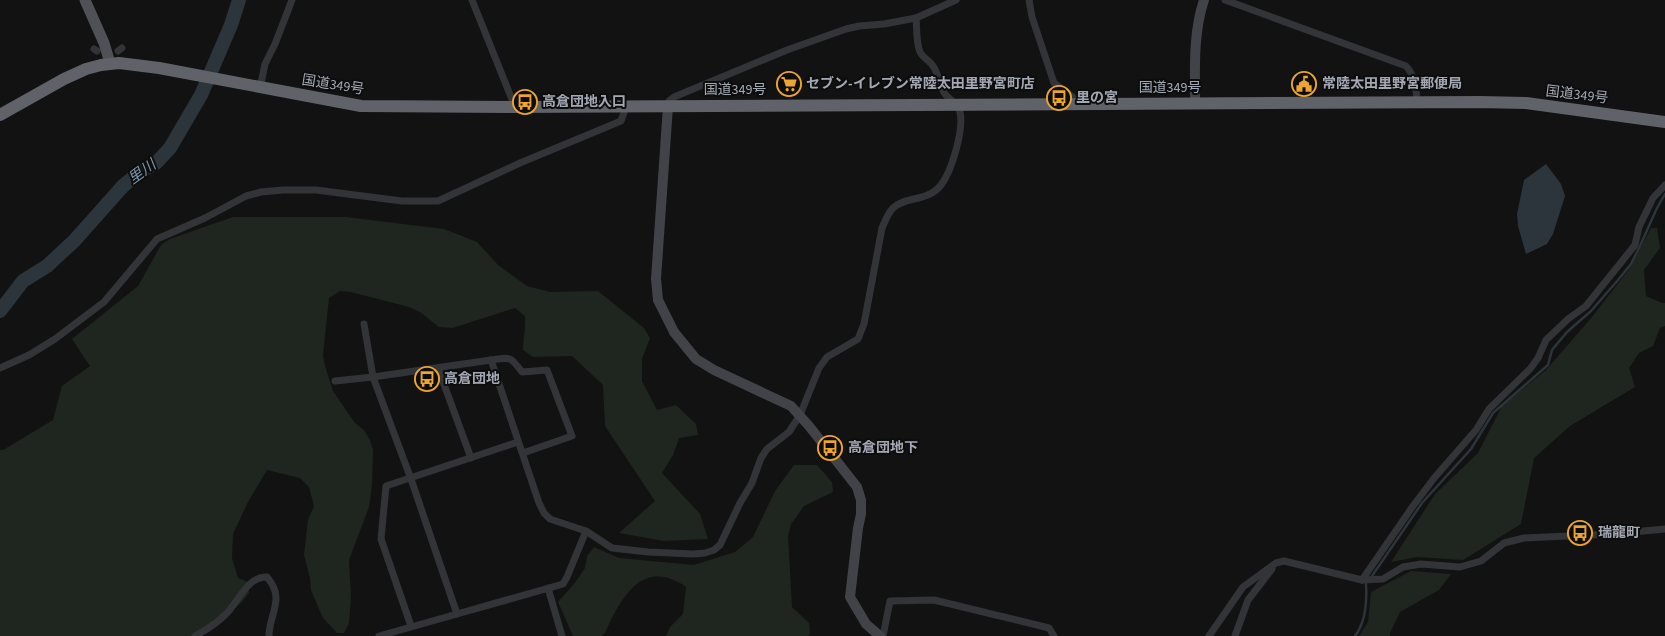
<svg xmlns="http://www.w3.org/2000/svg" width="1665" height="636" viewBox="0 0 1665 636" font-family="'Source Sans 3','Noto Sans JP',sans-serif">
	<rect width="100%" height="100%" fill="#121213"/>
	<g fill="#1e261f">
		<path d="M 233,217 L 346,217 L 444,229 L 477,242 L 498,265 L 527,286 L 550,292 L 598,291 L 644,328 L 650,338 L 642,359 L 642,381 L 657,410 L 676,405 L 696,424 L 698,435 L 679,438 L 673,455 L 662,473 L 700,514 L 708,539 L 664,541 L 619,533 L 655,501 L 605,426 L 603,385 L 572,356 L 533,357 L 523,350 C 523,338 526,328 525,316 L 515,308 L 453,328 L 439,327 L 420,312 L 409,307 L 351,292 L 340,291 L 329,298 L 323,355 L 325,366 L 333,391 L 355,423 L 364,430 L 370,440 L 373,450 L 372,485 L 369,507 L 349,560 L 351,596 L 349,623 L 344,633 L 337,633 L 323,618 L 311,590 L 310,578 L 304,555 L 308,520 L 314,506 L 309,487 L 300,478 L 267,470 L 248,502 L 233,534 L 232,558 L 238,578 L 248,582 L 249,593 L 242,602 L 226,616 L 195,636 L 0,636 L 0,450 L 3,450 L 53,420 L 62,386 L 90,366 L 72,339 L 138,286 L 161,245 L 170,239 Z"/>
		<polygon points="1651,228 1657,228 1660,248 1644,270 1646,296 1662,303 1665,303 1665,326 1660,328 1653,346 1639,353 1629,368 1635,387 1570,426 1534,458 1521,524 1463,560 1417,557 1391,562 1435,494 1478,453 1502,406 1546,370 1592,317 1630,268"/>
		<path d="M 794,465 L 817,465 L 832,482 L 833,492 L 804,506 L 791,524 L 788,536 L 792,607 L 809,623 L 810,634 L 808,636 L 666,636 L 670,627 L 683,614 L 686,587 C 642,557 621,598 605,633 L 602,636 L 573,636 L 558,602 L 574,584 L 585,568 L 587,556 L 594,547 L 619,558 L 694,565 L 735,552 L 753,537 L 775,491 Z"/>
		<polygon points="1411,571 1451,574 1439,590 1400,612 1390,633 1390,636 1359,636 1368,622 1371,592"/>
	</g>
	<polygon fill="#2b353b" points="1546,164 1561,184 1565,196 1553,234 1547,244 1526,254 1518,226 1517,214 1524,180"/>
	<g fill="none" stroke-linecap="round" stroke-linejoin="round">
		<g stroke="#2b353b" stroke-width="2.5">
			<polyline points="1372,576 1422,503 1471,449 1493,413 1548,365 1552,350 1567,332 1591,311 1618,280 1631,264 1640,246 1657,208 1665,194"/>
			<path d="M 1355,636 C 1366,622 1367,602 1366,584"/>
		</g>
		<polyline stroke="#2b353b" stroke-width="14" points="0,311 23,281 47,266 74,241 123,186 141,171 156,163 170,148 201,95 231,25 239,0"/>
		<g stroke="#333438" stroke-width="7">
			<polyline points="472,0 513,102 512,107"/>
			<polyline points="1029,0 1032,17 1054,83 1082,104"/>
			<path d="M 1225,0 L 1406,66 C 1416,77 1416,89 1417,103"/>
			<polyline points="94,49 97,51"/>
			<polyline points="118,51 122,48"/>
			<polyline points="260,88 265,64 275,44 292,0"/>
			<polyline points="668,106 669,101 674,97 787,50 846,29 859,26 884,24 916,18 956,0"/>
			<path d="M 491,360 C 511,357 510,356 522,372 L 547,370 L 572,436 L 523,453"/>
			<polyline points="0,368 29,355 55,339 104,302 157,239 205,218 246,196 261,192 283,190 316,190 402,201 438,201 520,163 621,121 626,107"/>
			<polyline points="438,368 471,458"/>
			<polyline points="335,381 373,377 364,324"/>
			<polyline points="1362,580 1413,506 1435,477 1476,430 1489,409 1530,369 1538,358 1546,340 1568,319 1586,306 1635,245 1639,227 1653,198 1665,185"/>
			<polyline points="548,588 562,636"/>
			<polyline points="457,614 563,584 567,577 586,531"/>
			<polyline points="411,626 381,539 386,486 518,442"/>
			<path d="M 195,636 C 206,630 216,624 225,615 C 238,603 247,576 267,577 C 286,599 269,614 269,636"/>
			<path d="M 379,636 L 457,614 L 411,479 L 373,377 L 491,360 L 539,503 L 544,513 L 550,519 L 586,531 L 612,548 L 648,552 L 693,554 L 705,553 L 714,550 L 720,545 L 740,503 L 752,483 L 761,458 L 767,449 L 789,432 L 800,415 L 819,368 L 827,357 L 858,339 L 864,324 L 882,228 C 885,221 888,213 893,208 C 905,196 928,202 941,185 C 952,171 964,129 960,112 C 958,104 950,100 945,94 C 939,86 939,74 933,66 C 930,61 923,58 920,52 C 916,43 917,28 916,18"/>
			<polyline points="883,636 890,601 934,600 1049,628 1054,636"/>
			<polyline points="1209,636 1243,587 1276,563 1284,561 1362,580 1383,579 1403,567 1421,564 1460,567 1481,561 1504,543 1524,538 1612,534 1665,529"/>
			<polyline points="1235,636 1248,600 1272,569"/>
		</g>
		<g stroke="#414348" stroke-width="10">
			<path d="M 1195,102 C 1195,68 1193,33 1204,0"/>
			<polyline points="668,106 656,279 658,300 674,332 696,359 714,370 791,406 809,426 857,487 861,500 861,514 858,528 850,597 866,624 880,636"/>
		</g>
		<polyline stroke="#4f5157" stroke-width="11" points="85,0 104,43 110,63"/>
		<polyline stroke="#5f6269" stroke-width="12" points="0,115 64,79 86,69 101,65 119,63 159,68 361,106 512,107 1480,102 1526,103 1665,122"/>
	</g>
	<defs>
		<symbol id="supermarket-ring" viewBox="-11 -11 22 22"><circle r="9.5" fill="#0d0d0e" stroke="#eda52f" stroke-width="1.5"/><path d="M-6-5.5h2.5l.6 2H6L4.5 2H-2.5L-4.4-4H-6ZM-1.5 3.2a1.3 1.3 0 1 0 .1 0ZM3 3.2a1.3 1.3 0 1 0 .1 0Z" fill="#eda52f"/></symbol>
		<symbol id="civic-ring" viewBox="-11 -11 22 22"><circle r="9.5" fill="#0d0d0e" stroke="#eda52f" stroke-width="1.5"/><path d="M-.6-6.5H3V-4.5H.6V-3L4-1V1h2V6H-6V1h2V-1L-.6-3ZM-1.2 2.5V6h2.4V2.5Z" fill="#eda52f"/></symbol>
		<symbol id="bus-ring" viewBox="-11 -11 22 22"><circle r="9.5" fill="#0d0d0e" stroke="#eda52f" stroke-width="1.5"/><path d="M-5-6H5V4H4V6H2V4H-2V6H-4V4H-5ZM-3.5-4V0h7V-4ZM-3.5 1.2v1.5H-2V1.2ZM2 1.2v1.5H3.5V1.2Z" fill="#eda52f"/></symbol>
	</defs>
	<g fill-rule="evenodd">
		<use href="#supermarket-ring" x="775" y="70" width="28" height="28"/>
		<use href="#civic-ring" x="1290" y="70" width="28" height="28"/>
		<use href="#bus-ring" x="1045" y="84" width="28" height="28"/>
		<use href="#bus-ring" x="511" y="88" width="28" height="28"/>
		<use href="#bus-ring" x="413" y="365" width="28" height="28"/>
		<use href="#bus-ring" x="816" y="434" width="28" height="28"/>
		<use href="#bus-ring" x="1566" y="519" width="28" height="28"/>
	</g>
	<g text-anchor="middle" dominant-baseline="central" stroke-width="4" stroke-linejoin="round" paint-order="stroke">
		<g font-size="14" font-weight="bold" fill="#a3a9b4" stroke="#0d0d0e" text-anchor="start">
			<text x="806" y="84">セブン-イレブン常陸太田里野宮町店</text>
			<text x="1322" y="84">常陸太田里野宮郵便局</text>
			<text x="1076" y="98">里の宮</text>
			<text x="542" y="102">高倉団地入口</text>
			<text x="444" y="379">高倉団地</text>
			<text x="848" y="448">高倉団地下</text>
			<text x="1598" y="533">瑞龍町</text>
		</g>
		<g font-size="14" fill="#a3a9b4" stroke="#0d0d0e">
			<text transform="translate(333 85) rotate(9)">国道349号</text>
			<text x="1170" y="88">国道349号</text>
			<text x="735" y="90">国道349号</text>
			<text transform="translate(1577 95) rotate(7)">国道349号</text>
		</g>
		<g font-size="15" font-style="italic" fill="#7a99af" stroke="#0d0d0e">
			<text transform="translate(142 172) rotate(-36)">里川</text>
		</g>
	</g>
</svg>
